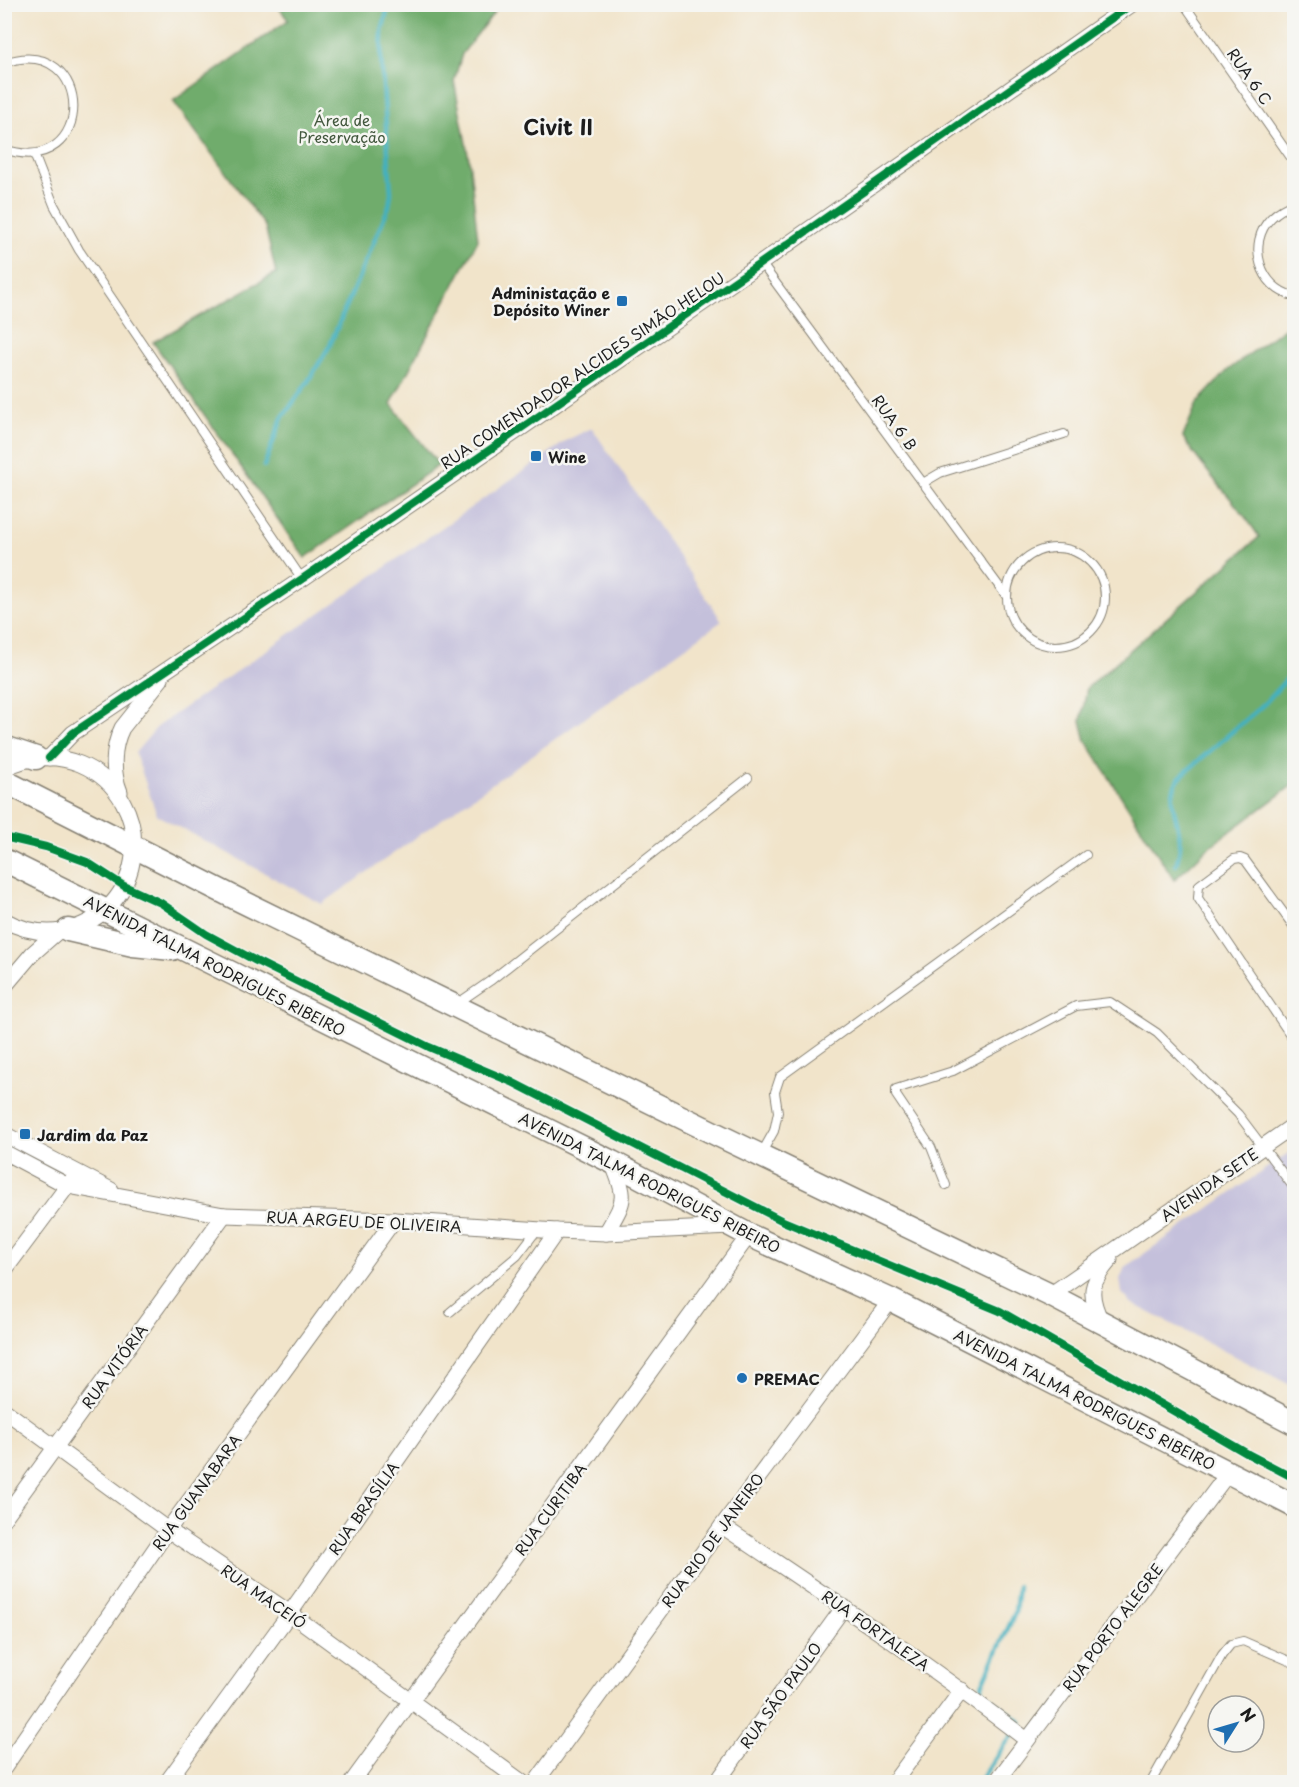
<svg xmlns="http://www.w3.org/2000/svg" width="1299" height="1787" viewBox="0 0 1299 1787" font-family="'Playpen Sans',sans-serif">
	<rect width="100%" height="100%" fill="#f6f6f2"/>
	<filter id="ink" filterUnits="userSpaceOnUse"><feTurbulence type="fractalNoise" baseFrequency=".0167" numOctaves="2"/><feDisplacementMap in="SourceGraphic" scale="12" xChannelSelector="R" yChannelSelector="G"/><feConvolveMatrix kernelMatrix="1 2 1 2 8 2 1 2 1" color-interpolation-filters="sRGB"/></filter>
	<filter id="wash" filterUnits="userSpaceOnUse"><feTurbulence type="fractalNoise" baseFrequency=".008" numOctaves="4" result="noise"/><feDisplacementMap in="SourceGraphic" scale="24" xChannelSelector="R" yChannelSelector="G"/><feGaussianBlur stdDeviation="1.35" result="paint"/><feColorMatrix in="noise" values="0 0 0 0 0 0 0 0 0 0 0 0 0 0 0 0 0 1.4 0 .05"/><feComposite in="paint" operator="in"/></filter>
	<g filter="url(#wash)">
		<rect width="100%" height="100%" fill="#f1e4ca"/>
		<g fill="#c4c0db">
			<polygon points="592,428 722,621 322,904 157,815 135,753 158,726 569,439"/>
			<polygon points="1294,1149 1294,1387 1131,1303 1122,1293 1120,1279 1125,1267"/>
		</g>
		<g fill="#70ac6c" stroke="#466444" stroke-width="1.5">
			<polygon points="277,5 500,5 462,54 454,81 469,159 478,240 391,404 439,465 305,558 153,342 276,273 265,226 173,101 288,20"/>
			<path d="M 1294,321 L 1294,784 L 1208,848 L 1174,880 L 1086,741 L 1081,721 L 1087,688 L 1259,537 C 1237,501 1204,473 1183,437 L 1197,403 L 1228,370 Z"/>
		</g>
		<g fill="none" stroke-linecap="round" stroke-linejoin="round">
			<g stroke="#42b0bf" stroke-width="4.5">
				<polyline points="264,466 282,418 307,383 329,347 389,206 391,193 381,58 382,31 389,4"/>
				<path d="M 1176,865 C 1178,857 1181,849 1180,841 C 1179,818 1164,797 1180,777 L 1265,703 L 1294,671"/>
				<polyline points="979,1782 1021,1722 982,1692 982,1685 1015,1613 1018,1586"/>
			</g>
		</g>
	</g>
	<g filter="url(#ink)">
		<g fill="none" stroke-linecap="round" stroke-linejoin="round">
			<defs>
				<g id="service">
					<polyline points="1184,4 1294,162"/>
					<path d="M 4,63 C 96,32 97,181 4,149"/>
					<polyline points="34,154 54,205 79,250 302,579"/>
					<path d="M 1294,204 C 1285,207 1278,211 1271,218 C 1246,243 1260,289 1294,296"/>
					<polyline points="761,263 1007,597"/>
					<polyline points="923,483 940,473 1064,434"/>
					<circle cx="1056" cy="597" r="49"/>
					<polyline points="458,1003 490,981 748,778"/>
					<polyline points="1291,1036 1198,898 1199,885 1234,859 1240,858 1245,860 1294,927"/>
					<polyline points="761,1154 774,1131 778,1112 775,1092 780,1077 1086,855"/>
					<polyline points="946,1185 931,1147 896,1095 896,1089 953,1071 1076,1006 1110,1002 1157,1033 1238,1114 1294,1188"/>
					<polyline points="450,1312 517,1256 537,1230"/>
					<polyline points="1151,1782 1222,1655 1231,1644 1243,1641 1294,1663"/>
				</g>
				<g id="minor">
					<polyline points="49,758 73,733 302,579 761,263 1132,4"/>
					<path d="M 4,769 C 27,756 56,754 80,764 C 160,798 148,915 62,931 C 42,934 22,930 4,920"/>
					<path d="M 120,792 C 112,772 112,748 122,728 L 161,679"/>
					<polyline points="4,987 32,954 57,932"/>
					<polyline points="4,1134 111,1190"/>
					<polyline points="4,1152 68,1186 224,1215 394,1220 557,1231 606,1233 731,1227"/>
					<path d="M 606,1233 C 626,1198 627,1200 612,1162"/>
					<polyline points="4,1271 72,1180"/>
					<polyline points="1050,1295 1294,1125"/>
					<path d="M 1101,1321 C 1088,1294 1090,1283 1110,1260"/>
					<polyline points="4,1410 168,1530 290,1613 522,1782"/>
					<polyline points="4,1518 224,1215"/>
					<path d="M 722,1526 C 826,1595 928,1664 1027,1740"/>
					<polyline points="4,1768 168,1530 394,1220"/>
					<polyline points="167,1782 290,1613 557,1231"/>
					<polyline points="352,1782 749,1235"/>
					<polyline points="536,1782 722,1526 891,1300"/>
					<polyline points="717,1782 844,1607"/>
					<polyline points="894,1782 962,1690"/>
					<polyline points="996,1782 1229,1472"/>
				</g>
				<g id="secondary">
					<polyline points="4,747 36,758"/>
					<polyline points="4,781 235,898 720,1136 1050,1295 1294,1423"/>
					<polyline points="4,860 612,1162 749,1235 891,1300 1294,1506"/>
					<polyline points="68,930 133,945 172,949"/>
				</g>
			</defs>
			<use href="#service" stroke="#868073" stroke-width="10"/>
			<use href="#minor" stroke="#868073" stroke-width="17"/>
			<use href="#secondary" stroke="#868073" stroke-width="25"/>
			<use href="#service" stroke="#fff" stroke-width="8"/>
			<use href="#minor" stroke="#fff" stroke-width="15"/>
			<use href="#secondary" stroke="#fff" stroke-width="22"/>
			<defs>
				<g id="cycleway">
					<polyline points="49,758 73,733 302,579 761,263 1132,4"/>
					<polyline points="4,837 46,847 87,862 124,886 161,903 206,934 256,961 429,1047 512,1082 783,1221 1000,1311 1248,1454 1294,1478"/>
				</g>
			</defs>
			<use href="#cycleway" stroke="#f6f6f2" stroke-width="11"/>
			<use href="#cycleway" stroke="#00873e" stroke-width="8"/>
		</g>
	</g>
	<g fill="#1f6fb2" stroke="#f6f6f2" stroke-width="2">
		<rect x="616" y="295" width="12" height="12" rx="3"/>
		<rect x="530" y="450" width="12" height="12" rx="3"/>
		<rect x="19" y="1128" width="12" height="12" rx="3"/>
		<circle cx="742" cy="1378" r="6"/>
	</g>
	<g text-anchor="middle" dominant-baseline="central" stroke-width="5" stroke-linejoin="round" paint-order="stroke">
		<g font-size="15" fill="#1c1c1c" stroke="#f6f6f2">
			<text transform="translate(1250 76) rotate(55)">RUA 6 C</text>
			<text transform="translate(582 370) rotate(-34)">RUA COMENDADOR ALCIDES SIMÃO HELOU</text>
			<text transform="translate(895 422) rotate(54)">RUA 6 B</text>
			<text transform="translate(215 965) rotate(27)">AVENIDA TALMA RODRIGUES RIBEIRO</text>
			<text transform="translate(650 1182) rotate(27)">AVENIDA TALMA RODRIGUES RIBEIRO</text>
			<text transform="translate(1209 1184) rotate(-35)">AVENIDA SETE</text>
			<text transform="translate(364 1221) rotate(3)">RUA ARGEU DE OLIVEIRA</text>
			<text transform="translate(114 1366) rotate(-54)">RUA VITÓRIA</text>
			<text transform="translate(1085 1399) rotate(27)">AVENIDA TALMA RODRIGUES RIBEIRO</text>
			<text transform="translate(196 1492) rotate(-54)">RUA GUANABARA</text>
			<text transform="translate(363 1508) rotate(-55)">RUA BRASÍLIA</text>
			<text transform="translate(550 1509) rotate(-54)">RUA CURITIBA</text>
			<text transform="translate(712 1540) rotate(-54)">RUA RIO DE JANEIRO</text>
			<text transform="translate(264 1596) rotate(35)">RUA MACEIÓ</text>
			<text transform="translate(1112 1627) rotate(-53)">RUA PORTO ALEGRE</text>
			<text transform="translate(876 1630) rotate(35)">RUA FORTALEZA</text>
			<text transform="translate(780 1695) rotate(-54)">RUA SÃO PAULO</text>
		</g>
		<g font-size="15" fill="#43583e" stroke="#f6f6f2">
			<text x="342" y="119">Área de<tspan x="342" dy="17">Preservação</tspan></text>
		</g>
		<g font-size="15" font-weight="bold" fill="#1c1c1c" stroke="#f6f6f2" text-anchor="start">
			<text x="610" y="292" text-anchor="end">Administação e<tspan x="610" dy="17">Depósito Winer</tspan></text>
			<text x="548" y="456">Wine</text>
			<text x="37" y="1134">Jardim da Paz</text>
			<text x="754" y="1378">PREMAC</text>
		</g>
		<g font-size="21" font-weight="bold" fill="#1c1c1c" stroke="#f6f6f2">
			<text x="558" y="126">Civit II</text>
		</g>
	</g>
	<rect width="1299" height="1787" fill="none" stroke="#f6f6f2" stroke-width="24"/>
	<g transform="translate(1236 1724) rotate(53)"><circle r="28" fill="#f6f6f2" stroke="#9f9f9c" stroke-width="1.5"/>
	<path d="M0-4.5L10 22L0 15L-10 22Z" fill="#1f6fb2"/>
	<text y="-9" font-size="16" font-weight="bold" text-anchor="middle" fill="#1c1c1c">N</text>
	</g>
</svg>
